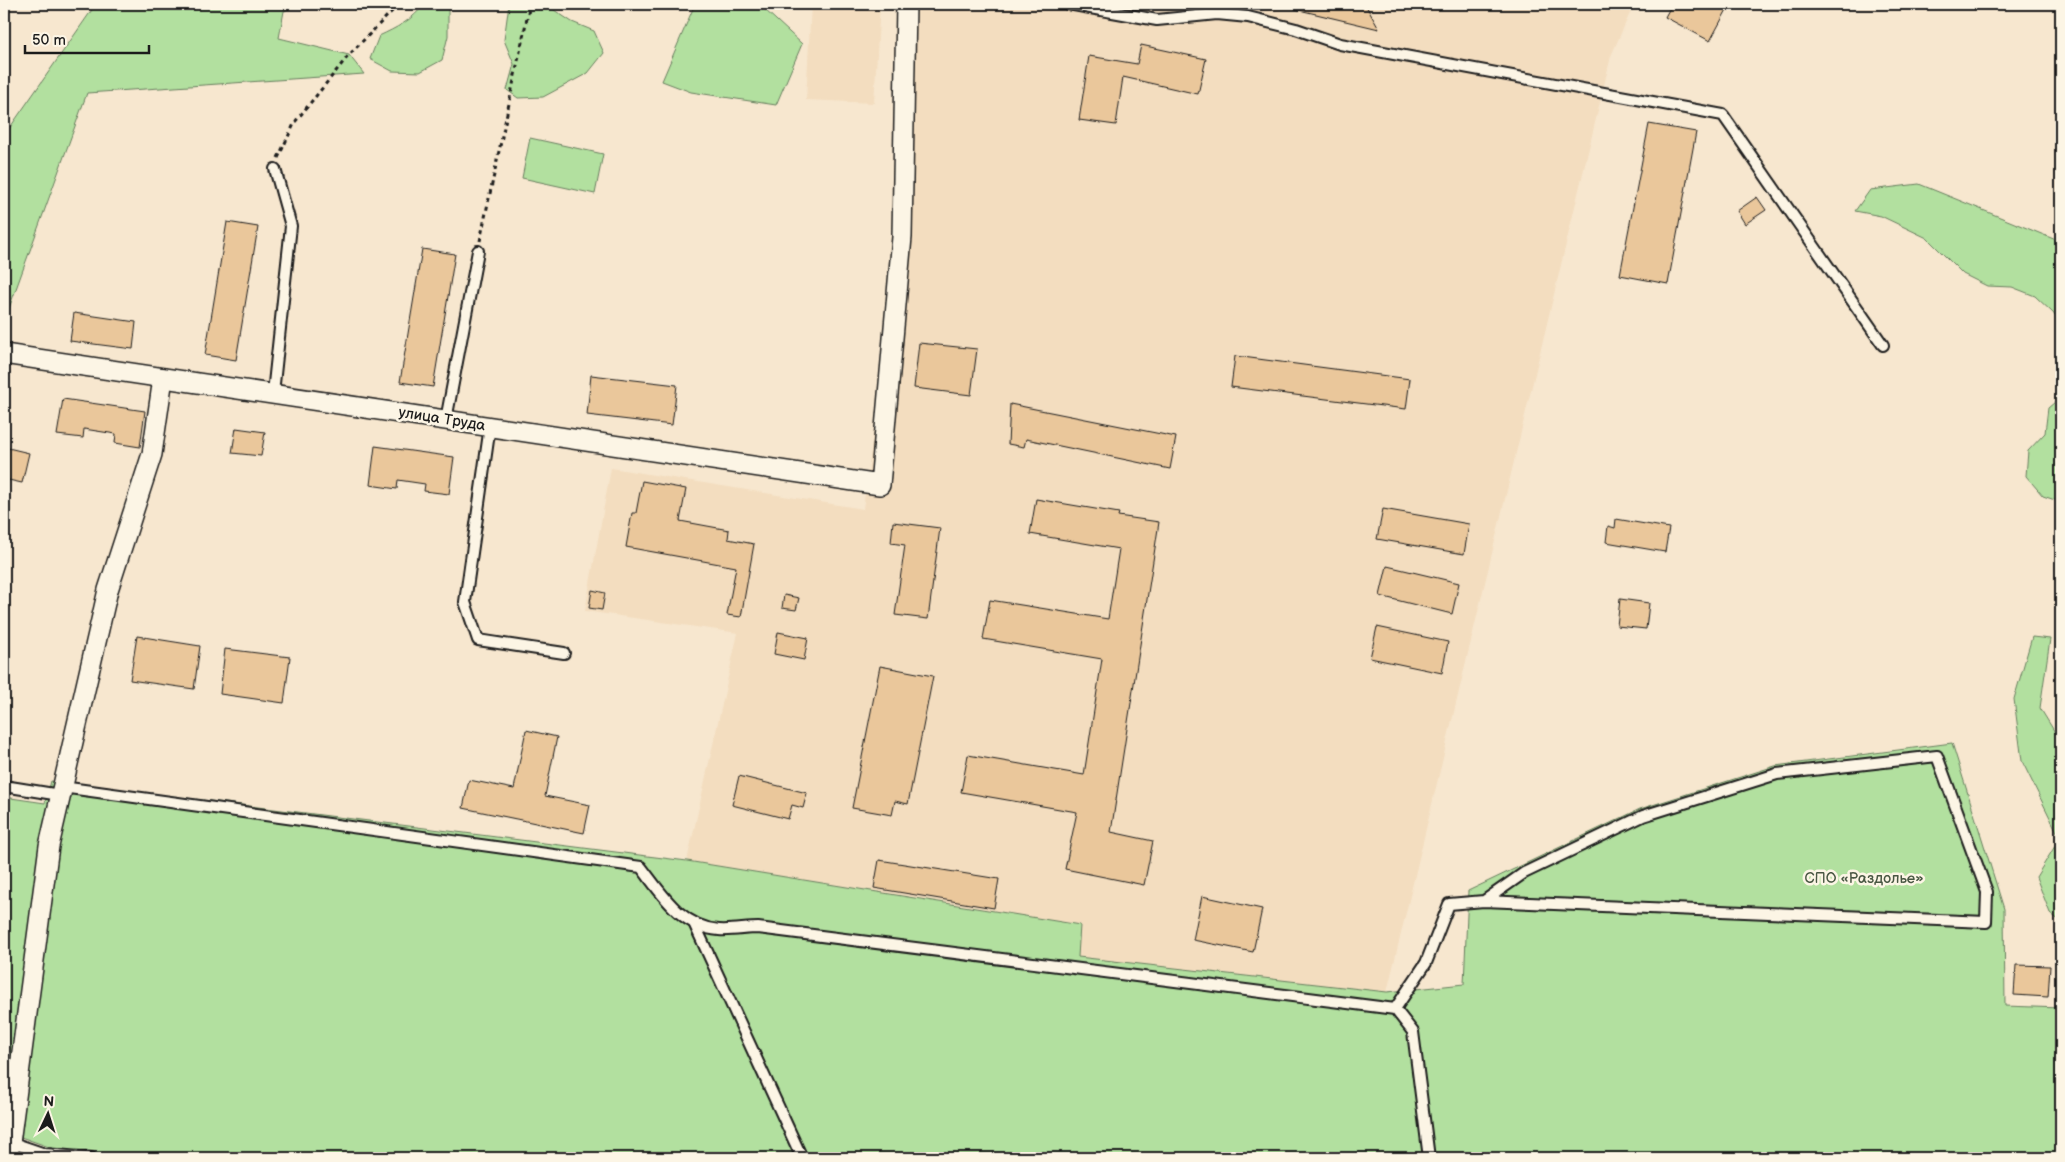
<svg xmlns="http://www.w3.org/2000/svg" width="2065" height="1162" viewBox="0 0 2065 1162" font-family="'Balsamiq Sans',sans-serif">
	<rect width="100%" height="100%" fill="#f7e7cf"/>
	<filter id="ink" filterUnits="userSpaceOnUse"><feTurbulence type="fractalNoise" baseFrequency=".02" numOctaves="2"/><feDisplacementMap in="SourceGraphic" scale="10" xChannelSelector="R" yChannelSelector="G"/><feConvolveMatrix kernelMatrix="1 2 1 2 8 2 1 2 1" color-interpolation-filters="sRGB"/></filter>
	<g filter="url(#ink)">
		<g fill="#f3ddbf">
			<polygon points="811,4 880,4 874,103 806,100"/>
			<polygon points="915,4 1634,4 1611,56 1387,992 1078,957 1080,925 687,861 738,633 585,611 611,468 863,509 890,308 911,121"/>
		</g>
		<g fill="#b2e09f" stroke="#677e5e">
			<polygon points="96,4 298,4 284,11 279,38 349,55 364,74 87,93 8,311 4,310 4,136"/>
			<polygon points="327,4 373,4 355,9"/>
			<path d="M 424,4 L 451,4 L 448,10 L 448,36 L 442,60 L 420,72 L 392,71 L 370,59 L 379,36 C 396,28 413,20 424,4 Z"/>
			<polygon points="509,4 555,4 551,8 572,22 594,31 604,53 588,73 543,97 518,98 507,90 514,64 504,40"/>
			<polygon points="695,4 752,4 764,9 802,44 776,105 691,92 662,81"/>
			<polygon points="530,138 603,154 595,194 522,178"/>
			<polygon points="1919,184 2061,242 2061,324 2053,313 2035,296 2012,287 1987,286 1963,274 1927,238 1881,216 1855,211 1870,190"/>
			<polygon points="2061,397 2061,502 2043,496 2026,476 2028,451 2045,433 2048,408"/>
			<polygon points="2032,637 2050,639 2040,708 2061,742 2061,922 2050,913 2036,877 2060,838 2022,761 2014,699"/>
			<polygon points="1952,743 2004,909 2005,1006 2061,1008 2061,1158 80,1158 4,1131 4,797 45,803 51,781 687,861 1080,925 1078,957 1387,992 1464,984 1468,891 1640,809 1775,766"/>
		</g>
		<g fill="#eac79b" stroke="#1c1c1c">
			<polygon points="1295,4 1365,4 1379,29 1295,9"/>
			<polygon points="1672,4 1730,4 1710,41 1665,17"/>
			<polygon points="1141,45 1206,59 1198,94 1123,77 1116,125 1079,120 1089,56 1137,64"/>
			<polygon points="1649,124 1696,132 1668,284 1620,275"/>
			<polygon points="1757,197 1766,210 1745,224 1737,211"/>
			<polygon points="227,222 258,227 236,360 205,355"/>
			<polygon points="422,249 455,254 433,387 400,382"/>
			<polygon points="74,313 136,322 133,349 70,341"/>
			<polygon points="919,343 977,349 971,395 914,388"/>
			<polygon points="1235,356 1410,379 1406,409 1231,387"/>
			<polygon points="591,375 677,385 672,425 587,415"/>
			<polygon points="63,399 145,411 140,447 115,443 116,434 84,429 83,438 57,435"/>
			<polygon points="1010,404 1176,437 1170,469 1026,439 1024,447 1008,444"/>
			<polygon points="236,428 265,432 261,456 232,453"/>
			<polygon points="375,446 454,457 449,494 424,491 425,484 398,480 397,489 370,485"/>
			<polygon points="4,447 29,453 22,483 4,479"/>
			<polygon points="642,481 686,489 680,521 729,530 728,539 754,544 741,617 727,615 736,567 626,547 632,513 636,513"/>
			<polygon points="1036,499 1119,513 1118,516 1159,522 1111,832 1153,841 1144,885 1065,869 1077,812 961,792 968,755 1084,775 1102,659 983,639 990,600 1108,619 1119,549 1030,534"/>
			<polygon points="1383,509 1469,524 1464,554 1377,539"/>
			<polygon points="1616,519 1669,528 1665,552 1606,542 1608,526 1615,528"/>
			<polygon points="893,522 940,528 928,619 895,615 905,545 891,543"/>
			<polygon points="1387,566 1459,583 1452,614 1380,596"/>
			<polygon points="592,590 605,593 602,610 589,608"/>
			<polygon points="784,595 799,598 796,610 782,608"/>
			<polygon points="1620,599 1649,603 1646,629 1617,626"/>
			<polygon points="1377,627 1448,642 1442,673 1370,658"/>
			<polygon points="778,632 808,638 804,660 774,654"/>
			<polygon points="137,636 200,646 194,689 130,680"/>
			<polygon points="225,649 290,657 284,703 220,694"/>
			<polygon points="880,666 933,676 908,804 895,801 892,815 852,808"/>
			<polygon points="526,730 557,737 545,796 590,805 584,833 463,808 469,780 514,789"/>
			<polygon points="739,776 807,793 803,808 792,805 788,819 732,805"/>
			<polygon points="879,860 999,879 994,908 874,888"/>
			<polygon points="1202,896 1262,909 1253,952 1193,940"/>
			<polygon points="2016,965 2050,966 2048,997 2014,995"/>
		</g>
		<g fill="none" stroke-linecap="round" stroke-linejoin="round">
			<defs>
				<g id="service">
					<polyline points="1068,4 1157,20 1217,14 1248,17 1296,29 1340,44 1723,115 1883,345"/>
					<polyline points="273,393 291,226 275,169"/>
					<polyline points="446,420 478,251"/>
					<polyline points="490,426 465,602 478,640 564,653"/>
					<polyline points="4,786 60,795"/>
					<path d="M 62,787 L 641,867 C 662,894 681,927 719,930 C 732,931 746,928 758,928 L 1395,1009 L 1413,1032 L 1429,1158"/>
					<polyline points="694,923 802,1158"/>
					<polyline points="1395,1009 1426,963 1449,904 1484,901 1986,922 1987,892 1937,756 1777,774 1643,816 1524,873 1484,901"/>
					<polyline points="7,1141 45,1154 91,1158"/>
				</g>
				<g id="minor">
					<polyline points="4,354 880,485 902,237 906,4"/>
					<polyline points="8,1158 49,846 108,590 152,454 163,378"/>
				</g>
			</defs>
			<use href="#service" stroke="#1c1c1c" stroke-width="14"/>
			<use href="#minor" stroke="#1c1c1c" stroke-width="22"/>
			<g stroke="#1c1c1c" stroke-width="3" stroke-dasharray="4 4" stroke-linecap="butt">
				<polyline points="278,158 295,122 349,55 399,4"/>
				<polyline points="480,241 530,4"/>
			</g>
			<use href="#service" stroke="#fcf5e5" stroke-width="10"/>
			<use href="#minor" stroke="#fcf5e5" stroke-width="19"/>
		</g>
	</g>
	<g text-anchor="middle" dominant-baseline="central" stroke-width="5" stroke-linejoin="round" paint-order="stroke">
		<g font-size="15" fill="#1c1c1c" stroke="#fcf5e5">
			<text transform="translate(442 419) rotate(9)">улица Труда</text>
		</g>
		<g font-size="15" fill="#495743" stroke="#fcf5e5">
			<text x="1864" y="878">СПО «Раздолье»</text>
		</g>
	</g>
	<rect width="2065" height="1162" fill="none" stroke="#fcf5e5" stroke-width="20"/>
	<rect x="10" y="10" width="2045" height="1142" fill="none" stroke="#1c1c1c" stroke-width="2" filter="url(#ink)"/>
	<g transform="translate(48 1114) rotate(4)" stroke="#fcf5e5" stroke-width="4" paint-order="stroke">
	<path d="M0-4L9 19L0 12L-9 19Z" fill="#1c1c1c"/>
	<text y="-8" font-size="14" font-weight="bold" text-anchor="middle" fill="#1c1c1c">N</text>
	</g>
	<path d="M25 45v8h124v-8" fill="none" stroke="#1c1c1c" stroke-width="2.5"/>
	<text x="32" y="45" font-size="15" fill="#1c1c1c" stroke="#fcf5e5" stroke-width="4" paint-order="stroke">50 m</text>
</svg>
